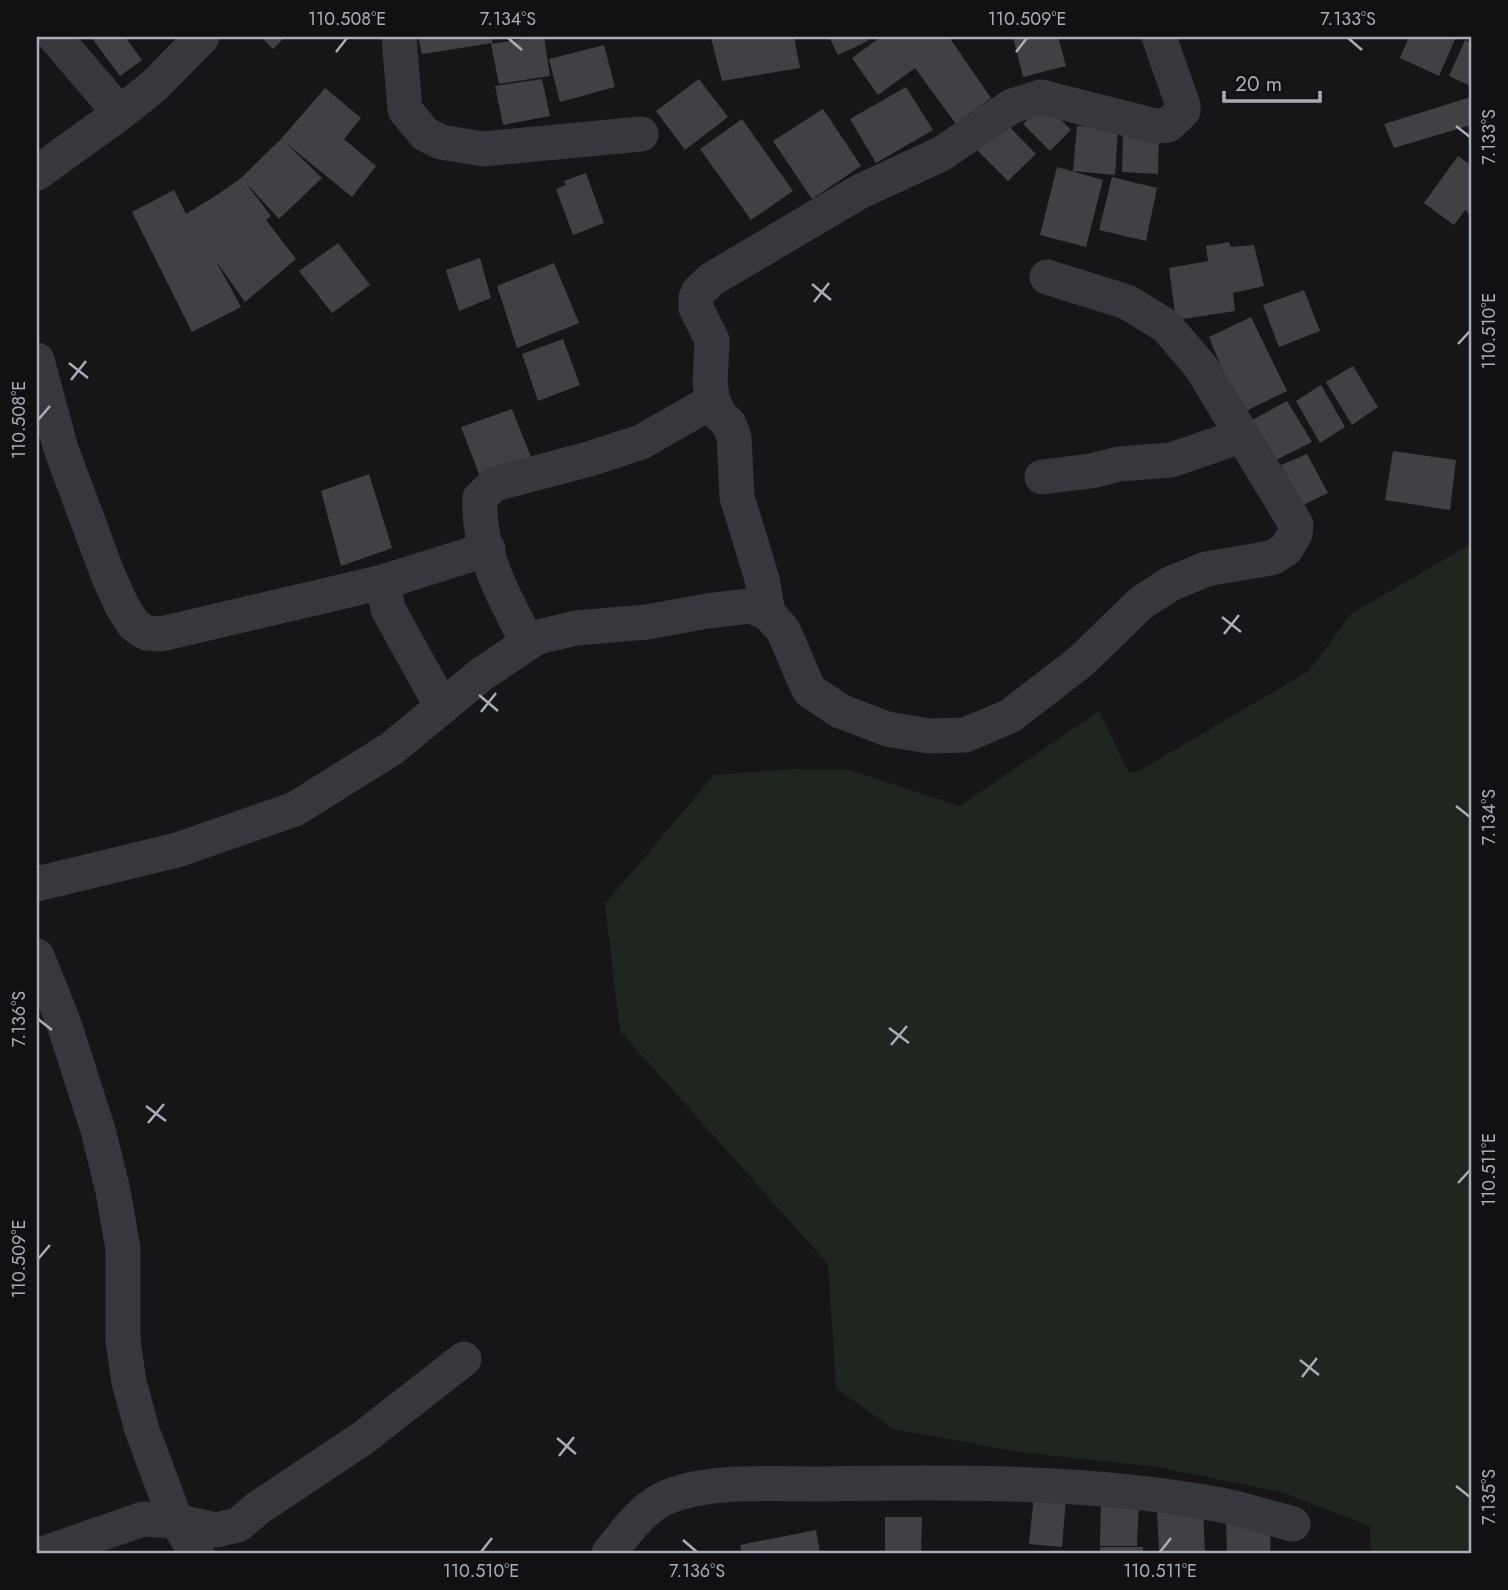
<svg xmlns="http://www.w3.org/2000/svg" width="1508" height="1590" viewBox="0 0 1508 1590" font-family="Jost,sans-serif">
	<rect width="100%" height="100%" fill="#161618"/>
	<polygon fill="#1e261f" points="1471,544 1471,1553 1371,1553 1370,1526 1281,1492 1157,1467 1019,1452 893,1429 836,1388 828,1264 620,1031 605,904 714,775 793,769 849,770 960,806 1099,711 1128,771 1137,772 1309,671 1351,614"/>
	<g fill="#404145">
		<polygon points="91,37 125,37 142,60 120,76"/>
		<polygon points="261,37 285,37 273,49"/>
		<polygon points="418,37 491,37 493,43 422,54"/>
		<polygon points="537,37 544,37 550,76 499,84 491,44"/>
		<polygon points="794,37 800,68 722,81 711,38"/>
		<polygon points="829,37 866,37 868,41 838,55"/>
		<polygon points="881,37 949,37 991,98 956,124 915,68 878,95 852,58"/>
		<polygon points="1013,37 1058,37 1066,66 1023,77"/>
		<polygon points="1409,37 1456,37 1439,76 1400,58"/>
		<polygon points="1465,40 1471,43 1471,86 1449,76"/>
		<polygon points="604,45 615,87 560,102 549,59"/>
		<polygon points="542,79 550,116 503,125 495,86"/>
		<polygon points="699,79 728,117 685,150 656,111"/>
		<polygon points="906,87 933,130 876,163 850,119"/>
		<polygon points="325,88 361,118 344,139 376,166 352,197 286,143 322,178 279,219 245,182 271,216 266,220 296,259 245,302 216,261 241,307 192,332 132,212 174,190 186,214 217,195 241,178 281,139"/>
		<polygon points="1471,97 1471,125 1394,148 1384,124"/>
		<polygon points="1045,103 1071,130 1050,151 1023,124"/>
		<polygon points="823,109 861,166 812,199 773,141"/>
		<polygon points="742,119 793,191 751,220 700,149"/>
		<polygon points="1003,120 1036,154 1008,181 975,148"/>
		<polygon points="1077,126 1118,129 1115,175 1073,171"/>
		<polygon points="1123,132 1159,133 1158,174 1122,172"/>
		<polygon points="1458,156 1471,165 1471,215 1465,210 1454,225 1424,203"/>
		<polygon points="1057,167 1103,180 1086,247 1040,235"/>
		<polygon points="586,173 604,223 573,235 556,189 566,185 564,181"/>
		<polygon points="1112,177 1157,188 1146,241 1099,230"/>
		<polygon points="1229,242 1231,247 1254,245 1264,286 1233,293 1235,311 1176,320 1169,268 1208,261 1206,246"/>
		<polygon points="338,243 370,285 332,313 299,271"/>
		<polygon points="480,258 491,298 459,311 446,270"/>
		<polygon points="554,263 579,323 517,348 497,286"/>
		<polygon points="1304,290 1320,331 1279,347 1263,305"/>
		<polygon points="1251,317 1287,391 1244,412 1224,374 1209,337"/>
		<polygon points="563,339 580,385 538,401 522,354"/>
		<polygon points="1353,366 1378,407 1352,425 1326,382"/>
		<polygon points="1321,385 1345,427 1320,443 1296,401"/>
		<polygon points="1287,401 1312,442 1264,466 1241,426"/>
		<polygon points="512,409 531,457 479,474 461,427"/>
		<polygon points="1393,451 1456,460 1450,510 1385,500"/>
		<polygon points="1307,454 1328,493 1303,505 1281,465"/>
		<polygon points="369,474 392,548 341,566 321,491"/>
		<polygon points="1034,1495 1066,1498 1062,1547 1029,1544"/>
		<polygon points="1101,1498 1139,1499 1137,1546 1100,1546"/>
		<polygon points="1203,1508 1205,1553 1159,1553 1157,1509"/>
		<polygon points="885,1517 922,1517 921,1553 885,1553"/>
		<polygon points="1226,1520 1271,1521 1270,1553 1227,1553"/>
		<polygon points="816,1530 820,1553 742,1553 740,1545"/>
		<rect x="1100" y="1547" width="43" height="6"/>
	</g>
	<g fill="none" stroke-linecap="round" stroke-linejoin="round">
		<g stroke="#37383d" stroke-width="35">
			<polyline points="55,37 120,113"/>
			<polyline points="399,37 405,110 425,134 441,142 483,149 641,134"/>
			<polyline points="37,173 120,113 154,86 202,37"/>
			<polyline points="37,360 61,449 108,575 122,606 134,625 146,633 161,634 383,582 388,609 442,707"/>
			<polyline points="1042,477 1091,471 1119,464 1171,460 1241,436"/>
			<polyline points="383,582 488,549"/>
			<polyline points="768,613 762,579 737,497 734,437 729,424 720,415 713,401 710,384 712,340 696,308 696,298 699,291 712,279 859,192 941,154 1012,106 1041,97 1155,126 1168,125 1183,111 1183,105 1159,37"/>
			<path d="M 528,643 C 505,599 477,550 480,498 L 494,484 L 589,459 L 641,442 L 713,401"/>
			<polyline points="37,884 177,850 295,809 391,749 482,674 528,643 538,637 576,628 647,622 707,611 750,606 768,613 783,630 809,690 840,711 887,729 929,736 965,735 1010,716 1080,662 1141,603 1170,584 1206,569 1259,560 1274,557 1286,549 1295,534 1296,525 1291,516 1201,367 1166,326 1127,302 1047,277"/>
			<polyline points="37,956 63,1021 98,1130 113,1191 123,1249 123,1341 129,1382 142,1430 176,1521 197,1553"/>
			<polyline points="45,1553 143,1519 176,1521 216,1530 238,1525 258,1508 363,1438 464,1359"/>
			<path d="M 609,1553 C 624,1535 639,1512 661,1500 C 700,1479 773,1484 818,1484 C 952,1482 1089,1480 1221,1505 C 1245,1510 1269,1518 1293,1524"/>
		</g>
	</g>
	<path fill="none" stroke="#a8adb8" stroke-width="2.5" d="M 508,38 L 522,50M 1348,38 L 1362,50M 336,52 L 347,38M 1016,52 L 1027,38M 1456,126 L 1470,137M 812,284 L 831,300M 814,302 L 829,283M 1458,344 L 1470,331M 69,363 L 88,378M 71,380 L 86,361M 38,420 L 50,406M 1222,617 L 1241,632M 1224,634 L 1239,615M 479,695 L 498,711M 481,712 L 496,693M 1456,806 L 1470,817M 38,1019 L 52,1030M 889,1028 L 909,1043M 891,1045 L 907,1026M 146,1106 L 166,1121M 148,1123 L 164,1104M 1458,1183 L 1470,1170M 38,1259 L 50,1245M 1300,1360 L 1319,1375M 1302,1377 L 1317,1358M 557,1438 L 576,1454M 559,1456 L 574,1437M 1456,1486 L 1470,1497M 683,1540 L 697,1552M 481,1552 L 492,1538M 1160,1552 L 1171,1538"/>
	<rect width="1508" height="1590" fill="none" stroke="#111113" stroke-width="77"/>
	<path d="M1224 91v10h96v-10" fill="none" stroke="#a8adb8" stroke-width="3.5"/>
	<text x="1235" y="91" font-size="21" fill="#a8adb8" stroke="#111113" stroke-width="5" paint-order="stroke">20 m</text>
	<rect x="38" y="38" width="1432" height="1514" fill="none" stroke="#a8adb8" stroke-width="2.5"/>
	<g font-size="18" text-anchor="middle" fill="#a8adb8">
		<text x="347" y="25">110.508°E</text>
		<text x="508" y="25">7.134°S</text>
		<text x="1027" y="25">110.509°E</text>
		<text x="1348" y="25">7.133°S</text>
		<text transform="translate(1489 137) rotate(-90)" y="6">7.133°S</text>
		<text transform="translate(1489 331) rotate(-90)" y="6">110.510°E</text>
		<text transform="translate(19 420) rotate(-90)" y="6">110.508°E</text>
		<text transform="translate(1489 817) rotate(-90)" y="6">7.134°S</text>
		<text transform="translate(19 1019) rotate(-90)" y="6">7.136°S</text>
		<text transform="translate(1489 1170) rotate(-90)" y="6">110.511°E</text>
		<text transform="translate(19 1259) rotate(-90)" y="6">110.509°E</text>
		<text transform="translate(1489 1497) rotate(-90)" y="6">7.135°S</text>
		<text x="481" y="1577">110.510°E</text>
		<text x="697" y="1577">7.136°S</text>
		<text x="1160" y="1577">110.511°E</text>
	</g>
</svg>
